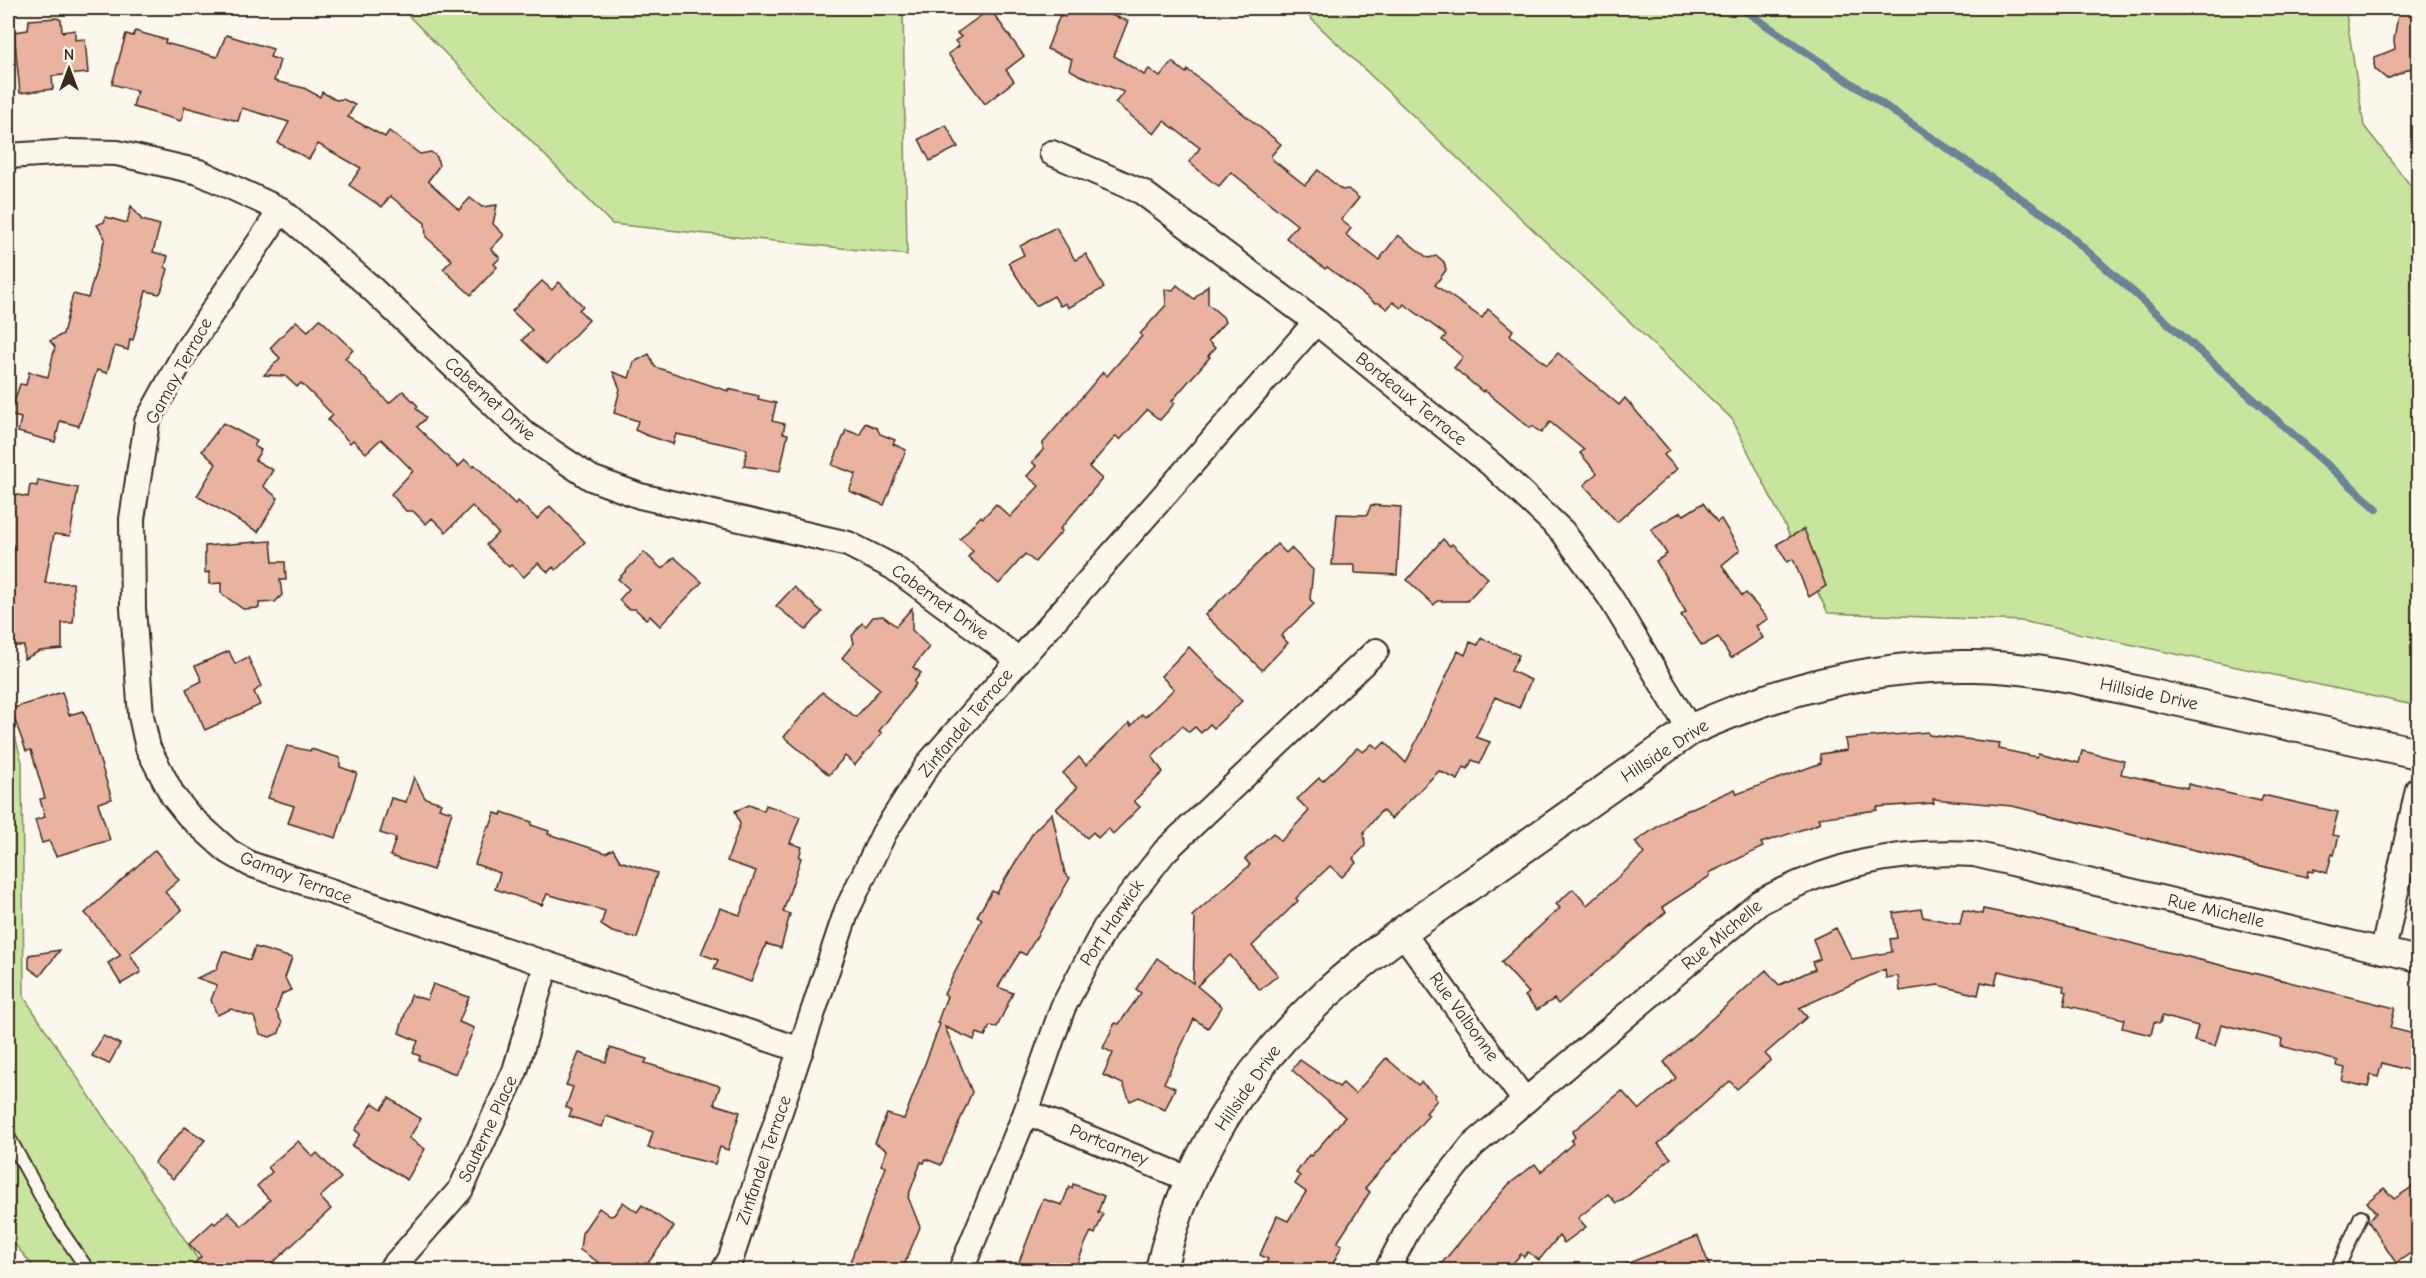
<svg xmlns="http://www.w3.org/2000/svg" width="2426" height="1278" viewBox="0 0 2426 1278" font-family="'Comic Neue',sans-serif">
	<rect width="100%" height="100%" fill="#fbf7ec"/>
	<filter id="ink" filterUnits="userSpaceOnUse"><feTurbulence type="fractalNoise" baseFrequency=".0167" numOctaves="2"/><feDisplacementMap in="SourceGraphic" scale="12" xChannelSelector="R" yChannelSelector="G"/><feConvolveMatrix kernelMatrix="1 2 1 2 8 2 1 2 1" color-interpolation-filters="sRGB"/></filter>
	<g filter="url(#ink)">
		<g fill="#c7e59d" stroke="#81885e" stroke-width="1.5">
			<polygon points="401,8 903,8 907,255 612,224"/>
			<polygon points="1293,8 2345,8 2364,126 2418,195 2418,706 2022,621 1828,613 1732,419 1303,11"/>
			<polygon points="8,710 22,762 24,997 205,1270 36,1270 8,1236"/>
		</g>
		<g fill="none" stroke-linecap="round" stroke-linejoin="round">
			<polyline stroke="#6a8497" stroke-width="8" points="1741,8 2051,219 2377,509"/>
		</g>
		<g fill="#eab3a0" stroke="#3b2a1e" stroke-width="1.5">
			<polygon points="1069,8 1090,8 1128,21 1114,56 1144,75 1149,69 1160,77 1172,62 1186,73 1188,70 1281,144 1271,156 1272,159 1305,185 1318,170 1342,190 1348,189 1359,198 1341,220 1351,228 1346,235 1379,260 1398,235 1428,258 1437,256 1444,262 1446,270 1435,285 1482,318 1488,309 1513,330 1510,335 1547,365 1558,353 1619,405 1625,398 1669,450 1664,455 1677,469 1617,522 1584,485 1597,473 1580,453 1584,450 1550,422 1541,433 1532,426 1530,428 1484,390 1483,392 1454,368 1463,357 1442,340 1446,335 1404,304 1401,308 1393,302 1387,309 1379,303 1375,303 1327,267 1325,269 1286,238 1297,225 1231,172 1219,186 1210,180 1189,162 1200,148 1164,121 1154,134 1115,103 1124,92 1079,75 1069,69 1072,59 1047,49 1060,15 1065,17"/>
			<polygon points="2399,8 2418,8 2418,65 2387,79 2375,69 2374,64 2375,57 2395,49 2394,40"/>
			<polygon points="990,9 1024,56 1006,70 1014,81 985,104 948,54 959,46 955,41 961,37 957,33"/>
			<polygon points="57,18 61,20 62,32 75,30 75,40 85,39 88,73 52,76 53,89 20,93 14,32 28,30 29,20"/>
			<polygon points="135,31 166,40 165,43 217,57 226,35 273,49 270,57 280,60 274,81 304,88 320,97 322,92 336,100 343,99 355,105 348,117 385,137 389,131 420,154 431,152 437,157 439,166 428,181 459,210 470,198 482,207 497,205 493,224 504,235 491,249 500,258 494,264 497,267 471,295 443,269 452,260 426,237 425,223 390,196 382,207 349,185 361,168 318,144 309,159 278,143 289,122 242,108 238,121 185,107 181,121 133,107 137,91 112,84 126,34 133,36"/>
			<polygon points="946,125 958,147 930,161 919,139"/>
			<polygon points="131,206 142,220 160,225 153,252 168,256 165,267 168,269 161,292 159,294 146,291 133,340 130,339 128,350 115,346 107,373 97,370 79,426 60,421 55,442 18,432 21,418 10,415 20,384 26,385 29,372 48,377 55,347 50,341 63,334 73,294 88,298 105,238 97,225 104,222 106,217 127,223"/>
			<polygon points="1056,227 1075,260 1086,254 1104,288 1068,308 1066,303 1060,306 1054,296 1036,306 1008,263 1024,255 1020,246"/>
			<polygon points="542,281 552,290 559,282 583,306 579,310 589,320 547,364 522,340 532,330 512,311"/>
			<polygon points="1177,285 1194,299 1208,285 1208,304 1223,317 1225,322 1208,341 1215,348 1208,356 1210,357 1181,390 1172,401 1175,403 1160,420 1147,410 1120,440 1116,436 1089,467 1102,479 1060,529 1062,531 1035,562 1025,554 999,584 968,557 973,551 960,539 981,516 983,518 996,504 1010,517 1039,486 1027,476 1036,466 1032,462 1043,450 1043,443 1103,372 1107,376 1142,336 1140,334 1166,305 1165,289 1173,290"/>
			<polygon points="320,319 353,350 345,358 389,403 403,391 418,406 416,408 426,418 417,427 458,467 465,460 473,467 475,465 515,504 518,501 537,519 550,506 585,542 556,570 553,567 548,572 538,563 524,577 511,565 509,567 486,545 498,533 472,506 446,532 432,518 426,524 413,511 406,511 391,494 413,471 381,439 366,453 353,440 350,443 328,420 333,415 301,383 297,387 285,376 264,375 280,358 270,348 296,321 308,331"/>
			<polygon points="649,354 655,367 728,391 728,389 759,396 758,399 776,403 772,421 785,424 783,433 788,434 780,471 744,466 747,449 676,434 673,444 646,435 635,430 638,421 614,413 620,389 613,372 629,378 634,362"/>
			<polygon points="223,423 257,441 254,446 261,450 255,460 273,470 263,486 278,498 258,532 197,496 216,464 202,451"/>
			<polygon points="865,423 877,428 880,434 895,440 893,444 906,450 884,505 849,491 856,474 832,465 846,430 860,435"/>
			<polygon points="38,480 78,488 70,536 54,534 45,583 73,583 74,613 73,623 62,623 62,649 40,651 24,659 24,646 8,646 8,588 14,545 8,544 8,493 28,497 30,485 37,486"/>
			<polygon points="1703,503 1717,522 1721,519 1740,550 1722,565 1742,596 1746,593 1768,619 1756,626 1763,638 1731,658 1718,637 1702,646 1681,615 1686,612 1656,561 1667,554 1651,529 1681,512 1684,515"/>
			<polygon points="1371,505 1401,507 1397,575 1355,573 1355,565 1332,565 1337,514 1367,515"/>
			<polygon points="1804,529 1826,586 1809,597 1793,559 1787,562 1777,544"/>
			<polygon points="1443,539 1450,546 1452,544 1488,578 1467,601 1437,601 1434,605 1407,580"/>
			<polygon points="271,541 273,562 285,562 286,580 280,580 282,595 275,602 259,603 259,608 243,609 221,593 221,583 209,584 209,572 205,573 205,546"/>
			<polygon points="1277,544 1286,553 1291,548 1313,570 1310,599 1314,604 1281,636 1288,643 1262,670 1205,615"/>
			<polygon points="644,552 662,569 674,557 702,582 660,626 650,616 646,619 635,609 628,609 619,600 629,589 618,579"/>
			<polygon points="794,587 822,612 806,630 776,606"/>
			<polygon points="912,608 912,630 929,647 913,667 921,673 914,682 916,684 879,731 882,733 855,765 845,756 829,775 784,737 822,692 856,717 880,689 842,658 854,643 852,636 862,623 866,626 873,617 883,616 896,626"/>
			<polygon points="1481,638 1519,655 1511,671 1531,680 1519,708 1495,697 1476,737 1490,742 1480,763 1472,760 1468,769 1464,767 1458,780 1439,771 1391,819 1382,810 1364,832 1365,846 1353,858 1356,863 1342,877 1330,866 1296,898 1298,901 1252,946 1278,975 1260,990 1230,955 1197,986 1222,1007 1208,1028 1194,1019 1164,1083 1175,1088 1165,1110 1139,1097 1130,1101 1123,1084 1103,1075 1113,1053 1103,1048 1115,1023 1119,1024 1141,993 1136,989 1157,958 1193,983 1195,919 1192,916 1250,865 1245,859 1273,833 1281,841 1309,811 1297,799 1319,778 1323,781 1357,748 1363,752 1372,744 1378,749 1385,742 1406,763 1458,651 1465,655 1470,642 1478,645"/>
			<polygon points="1189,647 1242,701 1214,728 1210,724 1201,733 1195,727 1189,732 1182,726 1152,756 1163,772 1134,801 1140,807 1113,834 1108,828 1098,838 1093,832 1087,838 1056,809 1077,788 1063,773 1079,757 1086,765 1129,723 1131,726 1142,714 1145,717 1174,689 1161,676"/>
			<polygon points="229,651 235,664 248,657 261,686 254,692 260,705 205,730 186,689 202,681 195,666"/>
			<polygon points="62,692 69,715 83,711 87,720 112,799 98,803 110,840 56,856 49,841 42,843 35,820 45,817 40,799 45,798 31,750 26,751 11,709"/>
			<polygon points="1928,732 1929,735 2000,743 1999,749 2037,757 2038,753 2079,763 2082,751 2124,761 2121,774 2187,788 2188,784 2261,801 2263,795 2338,812 2332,835 2339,836 2334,855 2332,854 2327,873 2314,869 2313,872 2308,871 2307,877 2012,806 1933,799 1934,803 1877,807 1877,810 1818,818 1820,823 1813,826 1761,843 1763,847 1709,873 1710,876 1662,907 1666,912 1558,1004 1554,999 1537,1010 1525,996 1529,993 1501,962 1560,908 1556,904 1573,889 1587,905 1644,854 1635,842 1672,817 1735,789 1737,794 1821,763 1820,754 1847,750 1845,739"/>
			<polygon points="287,746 310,751 311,749 340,758 340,767 357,773 336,838 288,823 294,806 268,798"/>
			<polygon points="414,777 425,798 441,803 439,808 452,812 433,870 390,856 396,838 380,833 391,798 406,802"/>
			<polygon points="749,805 764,811 766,805 800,817 790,843 802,847 799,857 801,858 783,912 790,914 781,948 766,944 751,982 714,969 718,960 701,954 720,908 740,915 756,871 727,861 740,824 735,811"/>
			<polygon points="502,812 532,822 531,825 549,831 548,834 606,853 613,849 620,861 657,873 637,938 612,932 601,925 605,911 547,894 542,905 495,889 500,873 475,864 488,826 490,827 495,813 501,815"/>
			<polygon points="1052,813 1065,874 1070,878 1026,955 1020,952 998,987 1013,993 997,1027 990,1026 985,1036 977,1033 974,1040 945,1027 972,1092 941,1165 926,1159 924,1163 921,1162 908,1197 920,1227 902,1270 847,1270 886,1167 881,1165 887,1150 875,1143 887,1114 904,1119 940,1024 937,1023 947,996 944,994 982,919 977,916 992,891 997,893 1034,831"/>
			<polygon points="155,850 179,880 165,892 182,910 130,954 141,972 121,984 108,963 121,955 85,913"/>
			<polygon points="1921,909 1923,917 1960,924 1963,910 1982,914 1983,909 2042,921 2395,1008 2390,1028 2418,1035 2418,1073 2382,1063 2378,1077 2371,1075 2368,1087 2342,1081 2345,1068 2337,1066 2338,1061 2281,1046 2282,1039 2221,1024 2215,1046 2194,1041 2198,1026 2162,1016 2160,1023 2154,1022 2151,1035 2122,1028 2124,1019 2064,1005 2067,992 2063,991 2064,986 1998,971 1995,985 1981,982 1978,995 1938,985 1900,991 1898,976 1886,978 1885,969 1799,1008 1807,1017 1765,1054 1771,1060 1737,1089 1730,1081 1658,1144 1671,1158 1623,1200 1616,1203 1608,1194 1578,1218 1586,1227 1564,1243 1559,1236 1539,1260 1528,1252 1524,1257 1521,1254 1507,1270 1436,1270 1508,1185 1535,1164 1541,1172 1573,1143 1571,1141 1575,1137 1572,1132 1622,1091 1639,1110 1676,1078 1664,1062 1766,970 1779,985 1815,969 1812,962 1820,959 1813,939 1836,928 1852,959 1892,952 1890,939 1897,938 1893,913"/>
			<polygon points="255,947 292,958 285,978 291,990 282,994 276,1011 282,1023 279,1033 270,1037 260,1034 254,1017 231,1009 217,1015 211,1000 217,985 197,978 216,970 223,951 250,960"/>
			<polygon points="60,950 40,976 29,968 29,955"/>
			<polygon points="433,984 469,997 459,1022 474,1028 456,1074 419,1060 420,1056 413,1053 418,1041 399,1033 411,995 427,1000"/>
			<polygon points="103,1036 120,1044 109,1064 92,1056"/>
			<polygon points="610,1048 647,1059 645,1063 720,1086 714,1104 740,1112 728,1150 720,1147 715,1164 648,1148 653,1132 606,1116 602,1127 569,1116 572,1110 566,1107 573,1087 566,1085 579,1053 606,1062"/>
			<polygon points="1386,1058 1418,1085 1421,1082 1436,1095 1434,1097 1437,1100 1426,1113 1429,1115 1365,1188 1370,1192 1337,1243 1342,1245 1330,1270 1276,1270 1265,1266 1268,1259 1260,1255 1277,1216 1288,1221 1306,1192 1295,1184 1300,1176 1296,1173 1309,1155 1311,1156 1345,1117 1292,1070 1300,1060 1339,1087 1343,1083 1355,1094"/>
			<polygon points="389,1098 421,1119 409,1138 425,1149 407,1180 352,1146 360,1134 355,1130 373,1103 382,1109"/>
			<polygon points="185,1127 205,1140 173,1179 154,1163"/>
			<polygon points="298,1141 313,1157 317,1153 341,1178 320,1197 331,1209 265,1270 187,1270 201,1257 189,1244 213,1222 215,1224 228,1212 242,1226 270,1200 257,1186 272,1172 268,1167"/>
			<polygon points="2418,1183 2418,1248 2396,1263 2368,1221 2376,1213 2367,1202 2384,1188 2394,1199"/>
			<polygon points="1073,1184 1104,1196 1098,1212 1103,1214 1095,1234 1091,1232 1085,1244 1075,1270 1016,1270 1043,1199 1062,1205 1069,1187 1072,1188"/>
			<polygon points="623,1202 637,1212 642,1205 674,1227 643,1270 610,1270 580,1250 582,1233 599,1208 610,1216 614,1215"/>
			<polygon points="1698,1236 1711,1270 1614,1270 1613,1269"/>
		</g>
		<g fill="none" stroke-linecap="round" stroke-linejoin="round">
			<defs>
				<g id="service">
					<polyline points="8,1136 55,1222 88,1270"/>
					<polyline points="2337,1270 2361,1216"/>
				</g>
				<g id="minor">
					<polyline points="1052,153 1142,192 1316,322 1492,465 1563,532 1610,597 1690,730"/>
					<polyline points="8,156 70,152 117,153 199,172 281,210 367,284 525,434 591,478 640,496 848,544 893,567 1019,660"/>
					<polyline points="281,210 186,351 147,422 132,519 133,608 141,716 148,748 173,796 189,816 228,851 250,864 801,1050"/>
					<polyline points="1402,932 1525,1101"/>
					<polyline points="2383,951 2418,789"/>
					<polyline points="1026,1112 1191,1180"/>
					<polyline points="390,1270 461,1189 515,1071 546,965"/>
					<polyline points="724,1270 731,1258 847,910 884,833 929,763 1316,322"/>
					<polyline points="961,1270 1026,1112 1063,1007 1105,928 1165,851 1376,651"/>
					<path d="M 1387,1270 L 1413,1220 L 1472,1146 L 1760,902 C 1832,864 1893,850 1974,854 L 2418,959"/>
				</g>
				<path id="tertiary" d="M 1161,1270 C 1184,1165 1247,1066 1326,994 C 1378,947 1436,908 1493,869 C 1559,823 1624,777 1690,730 C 1780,689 1874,664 1974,666 C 2040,667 2103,684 2166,698 C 2250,716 2334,735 2418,753"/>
			</defs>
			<use href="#service" stroke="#3b2a1e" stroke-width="16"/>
			<use href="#minor" stroke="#3b2a1e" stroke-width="28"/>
			<use href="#tertiary" stroke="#3b2a1e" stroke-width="34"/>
			<use href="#service" stroke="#fbf7ec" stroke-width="12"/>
			<use href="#minor" stroke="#fbf7ec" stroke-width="24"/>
			<use href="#tertiary" stroke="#fbf7ec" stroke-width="30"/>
		</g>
	</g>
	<g text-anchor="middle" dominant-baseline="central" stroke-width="6" stroke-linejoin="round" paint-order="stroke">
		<g font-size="18" fill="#3b2a1e" stroke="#fbf7ec">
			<text transform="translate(179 371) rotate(-61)">Gamay Terrace</text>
			<text transform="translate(490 399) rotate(42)">Cabernet Drive</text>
			<text transform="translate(1411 399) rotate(39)">Bordeaux Terrace</text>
			<text transform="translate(940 602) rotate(36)">Cabernet Drive</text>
			<text transform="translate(2149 694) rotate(12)">Hillside Drive</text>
			<text transform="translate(966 723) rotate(-50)">Zinfandel Terrace</text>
			<text transform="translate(1665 751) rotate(-33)">Hillside Drive</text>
			<text transform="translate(296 878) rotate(21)">Gamay Terrace</text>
			<text transform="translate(2216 911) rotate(13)">Rue Michelle</text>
			<text transform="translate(1112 923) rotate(-56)">Port Harwick</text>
			<text transform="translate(1722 935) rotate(-40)">Rue Michelle</text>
			<text transform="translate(1464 1017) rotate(54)">Rue Valbonne</text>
			<text transform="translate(1248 1088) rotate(-55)">Hillside Drive</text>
			<text transform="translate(488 1129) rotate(-65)">Sauterne Place</text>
			<text transform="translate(1109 1145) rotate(22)">Portcarney</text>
			<text transform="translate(764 1160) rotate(-71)">Zinfandel Terrace</text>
		</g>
	</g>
	<rect width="2426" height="1278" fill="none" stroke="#fbf7ec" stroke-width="30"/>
	<rect x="15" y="15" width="2396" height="1248" fill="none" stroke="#3b2a1e" stroke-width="2" filter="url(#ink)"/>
	<g transform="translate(69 69)" stroke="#fbf7ec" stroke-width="4.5" paint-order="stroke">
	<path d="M0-4.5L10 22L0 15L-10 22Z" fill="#3b2a1e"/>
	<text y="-9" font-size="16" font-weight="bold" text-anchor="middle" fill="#3b2a1e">N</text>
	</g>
</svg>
